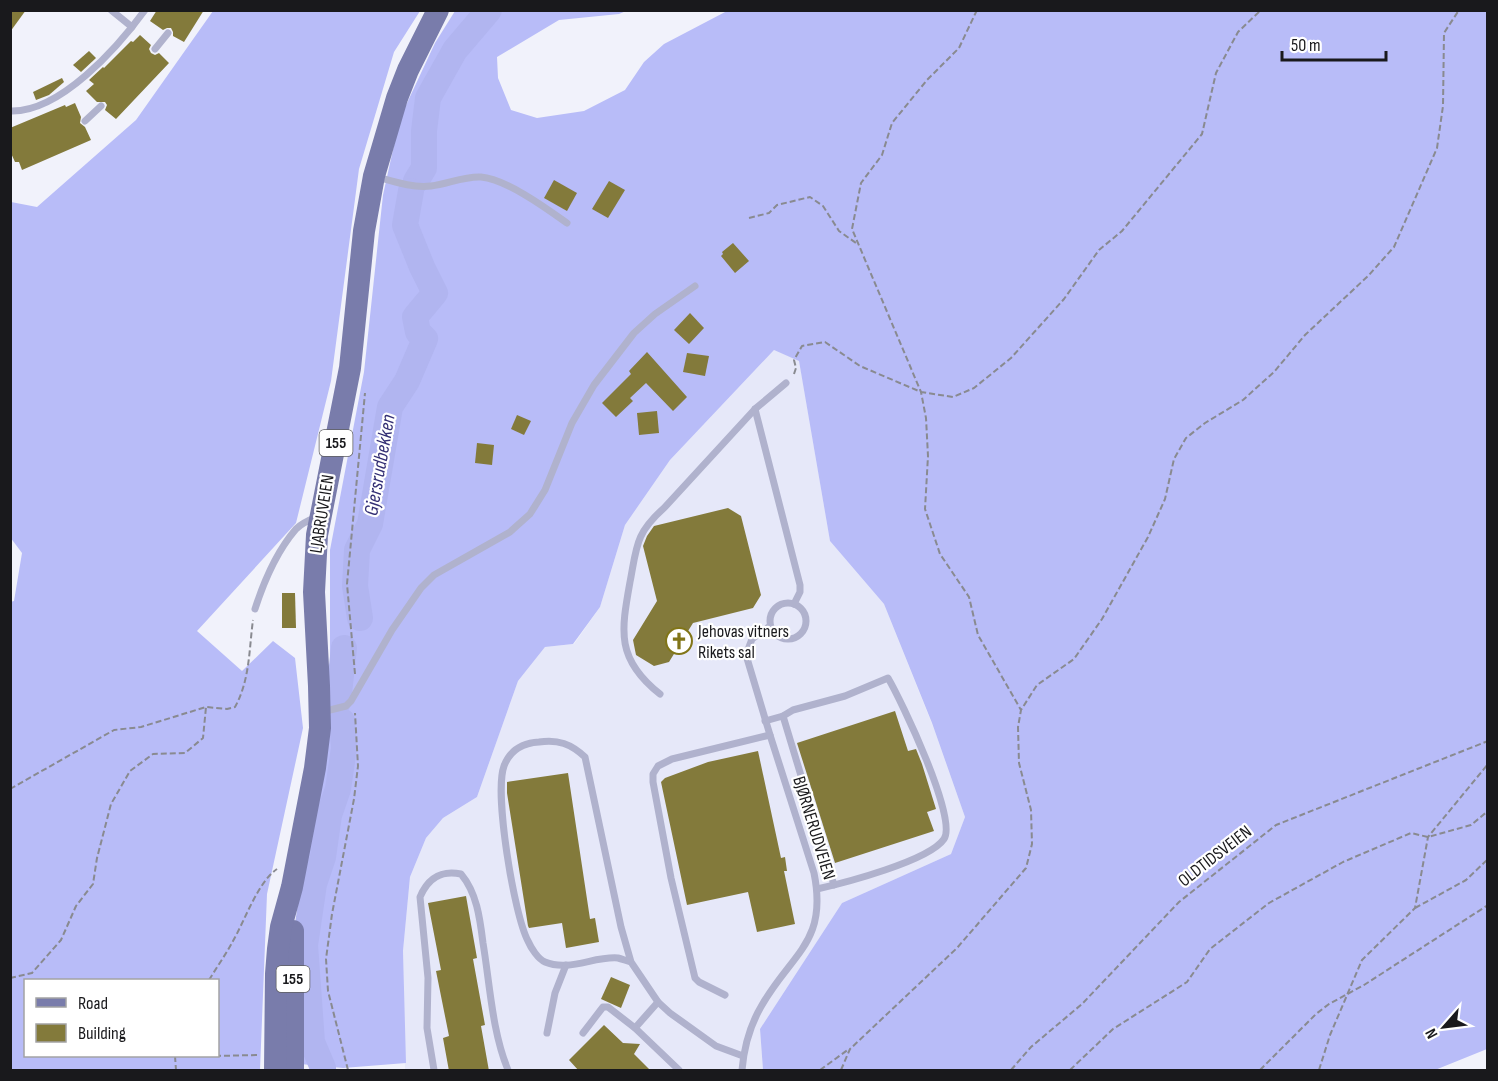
<svg xmlns="http://www.w3.org/2000/svg" width="1498" height="1081" viewBox="0 0 1498 1081" font-family="'Sofia Sans Condensed',sans-serif">
	<rect width="100%" height="100%" fill="#f1f2fb"/>
	<polygon fill="#e6e8f9" points="774,350 799,360 830,541 884,604 934,729 965,817 951,854 842,903 760,1029 763,1070 405,1070 403,951 410,877 426,838 443,818 477,797 518,681 545,647 574,644 600,607 625,525 670,460"/>
	<g fill="#b8bcf8" fill-rule="evenodd">
		<path d="M 213,11 L 420,11 L 394,52 L 359,169 L 331,381 L 296,523 L 197,631 L 242,671 L 273,641 L 295,658 L 303,728 L 267,894 L 260,1070 L 11,1070 L 10,602 L 14,601 L 22,553 L 10,537 L 11,202 L 37,207 L 136,120 ZM 26,980 L 218,980 L 218,1056 L 26,1056 Z"/>
		<polygon points="455,11 626,11 619,14 559,20 497,57 498,78 511,110 537,118 584,111 625,90 644,62 664,44 727,11 1487,11 1487,1049 1435,1070 763,1070 760,1029 842,903 951,854 965,817 932,723 884,604 830,541 799,361 774,350 670,460 625,525 600,607 573,644 545,647 518,681 477,797 443,818 426,838 410,877 403,951 406,1063 343,1068 300,1064 301,979 298,895 330,719 330,550 364,372 383,195 400,118 435,43"/>
	</g>
	<g fill="none" stroke-linecap="round" stroke-linejoin="round">
		<g stroke="#b1b5f0" stroke-width="26">
			<polyline points="416,181 424,168 424,131 428,98 455,50 489,10"/>
			<polyline points="360,618 355,586 357,550 370,524 390,407 407,381 425,339 418,332 415,317 435,293 422,267 405,225 411,191"/>
			<polyline points="338,702 344,648"/>
			<polyline points="323,1068 312,1042 305,945 314,884 323,857 329,815 338,789 344,748 342,721"/>
		</g>
	</g>
	<g fill="#837a3b">
		<polygon points="10,10 26,10 10,32"/>
		<polygon points="157,10 204,10 184,42 173,36 173,32 171,28 167,28 163,30 150,21"/>
		<polygon points="140,35 151,45 149,49 151,53 155,55 159,53 169,63 116,119 105,110 107,105 105,102 97,102 86,91 94,84 89,80 103,67 104,68 131,41 133,42"/>
		<polygon points="89,51 96,58 81,72 73,65"/>
		<polygon points="62,78 64,82 49,95 36,100 33,92"/>
		<polygon points="75,103 81,117 80,123 85,127 91,140 22,170 19,162 15,162 10,151 10,128 65,105 66,107"/>
		<polygon points="554,180 577,193 567,211 544,198"/>
		<polygon points="609,181 625,190 608,218 592,209"/>
		<polygon points="733,243 749,261 735,273 721,256 723,254 722,252"/>
		<polygon points="690,313 704,328 689,344 674,330"/>
		<polygon points="647,352 687,397 673,411 646,383 630,398 633,401 616,417 602,403 631,374 629,371"/>
		<polygon points="687,353 709,356 705,376 683,372"/>
		<polygon points="657,411 659,433 639,435 637,413"/>
		<polygon points="517,415 531,421 524,435 511,429"/>
		<polygon points="477,443 494,445 492,465 475,463"/>
		<polygon points="728,508 741,516 761,595 753,608 693,623 669,662 654,666 636,655 633,640 657,601 643,546 647,536 654,526"/>
		<polygon points="282,593 295,593 296,628 282,628"/>
		<polygon points="895,711 908,751 916,749 922,764 936,809 927,812 934,831 835,863 797,743"/>
		<polygon points="758,751 781,858 785,857 787,871 784,871 795,924 757,932 748,892 687,905 661,782 665,778 708,762"/>
		<polygon points="568,773 590,919 595,918 599,942 566,948 562,923 529,928 528,926 507,793 507,782"/>
		<polygon points="466,896 477,958 473,959 485,1025 481,1026 489,1071 449,1071 443,1038 449,1036 436,971 441,970 428,903"/>
		<polygon points="611,977 630,985 621,1008 601,999"/>
		<polygon points="604,1025 623,1043 640,1044 634,1054 651,1071 579,1071 569,1060"/>
	</g>
	<g fill="none" stroke-linecap="round" stroke-linejoin="round">
		<g stroke="#898a90" stroke-width="2" stroke-dasharray="6 3" stroke-linecap="butt">
			<polyline points="977,10 959,48 927,80 892,123 882,155 861,183 852,229 921,392 926,418 928,456 925,509 940,554 969,597 978,635 1021,710"/>
			<polyline points="749,218 769,213 777,205 810,197 823,206 839,231 856,243"/>
			<polyline points="794,374 796,368 794,360 802,346 825,342 860,366 921,392 953,397 974,388 1011,358 1064,299 1099,250 1122,231 1202,134 1216,73 1238,32 1261,10"/>
			<polyline points="355,674 347,584 365,393"/>
			<path d="M 10,789 L 114,730 L 141,727 L 206,707 L 227,709 L 235,707 C 250,680 249,649 253,620"/>
			<polyline points="1415,908 1466,880 1488,859"/>
			<polyline points="10,978 32,973 61,940 76,906 93,884 97,858 111,804 130,771 153,754 185,753 203,738 206,707"/>
			<path d="M 209,980 C 217,967 226,954 233,941 C 245,920 258,882 277,869"/>
			<polyline points="175,1056 176,1070"/>
			<polyline points="215,1056 257,1055"/>
			<polyline points="348,1070 328,991 326,959 332,914 354,799 358,766 355,713"/>
			<polyline points="820,1070 849,1049"/>
			<polyline points="841,1070 850,1049 957,948 1026,868 1032,844 1031,810 1019,763 1018,727 1021,710 1037,685 1074,659 1102,619 1148,537 1165,499 1174,459 1186,438 1205,423 1243,400 1274,372 1305,335 1368,276 1394,247 1437,148 1443,106 1444,33 1459,10"/>
			<polyline points="1011,1070 1031,1047 1082,1004 1179,902 1276,825 1488,741"/>
			<polyline points="1070,1070 1113,1029 1187,982 1210,949 1269,903 1343,862 1411,833 1428,837 1471,825 1488,811"/>
			<polyline points="1260,1070 1316,1014 1329,1004 1364,985 1488,905"/>
			<polyline points="1319,1070 1330,1035 1362,960 1415,908 1428,837 1488,764"/>
		</g>
		<g stroke="#b0b2cd" stroke-width="7">
			<polyline points="111,10 132,27"/>
			<polyline points="155,49 168,33"/>
			<path d="M 10,111 C 60,113 118,47 145,10"/>
			<polyline points="85,121 101,106"/>
			<path d="M 377,177 C 395,182 412,188 431,186 C 448,184 464,176 481,177 C 506,179 546,208 567,223"/>
			<polyline points="755,409 800,585 800,592 794,604"/>
			<circle cx="788" cy="621" r="18"/>
			<path d="M 255,609 C 264,581 277,551 296,529 C 302,523 309,520 317,517"/>
			<path d="M 660,694 C 616,659 621,632 630,582 C 637,546 635,534 664,508 L 755,409 L 786,383"/>
			<polyline points="322,712 346,706 351,701 392,630 421,588 434,575 510,532 530,514 545,490 572,423 594,385 634,333 655,314 695,286"/>
			<polyline points="783,716 834,885"/>
			<path d="M 765,721 L 783,716 L 793,710 L 845,696 L 888,678 C 901,700 958,819 944,839 C 929,861 844,883 817,889"/>
			<path d="M 631,962 C 627,961 622,959 618,958 C 594,956 569,972 545,962 C 538,959 531,948 528,941 C 514,915 494,793 504,766 C 510,750 523,743 539,742 C 558,739 571,744 585,757 L 621,927 L 631,962 L 658,1002 L 670,1013 L 716,1046 L 743,1056"/>
			<polyline points="725,995 699,982 695,978 671,878 653,782 653,774 658,766 672,759 770,735"/>
			<polyline points="635,1028 658,1002"/>
			<polyline points="547,1033 555,993 566,965"/>
			<polyline points="583,1033 603,1007 608,1007 635,1028 679,1070"/>
			<path d="M 434,1070 L 427,1028 L 428,978 L 420,897 C 428,878 441,870 461,874 C 477,893 480,919 483,943 C 490,985 492,1031 508,1070"/>
			<path d="M 742,1070 C 744,1047 750,1025 762,1005 C 792,953 828,942 814,873 L 770,735 L 746,655 L 752,639 L 770,626"/>
		</g>
		<g stroke="#797cab" stroke-width="22">
			<polyline points="293,931 293,1070"/>
			<polyline points="275,1070 276,974 278,949 281,927 292,887 315,768 320,728 319,686 314,592 317,535 350,368 364,231 374,176 397,98 408,70 438,10"/>
		</g>
	</g>
	<defs>
		<symbol id="church-ring" viewBox="-11 -11 22 22"><circle r="9.5" fill="#fff" stroke="#817518" stroke-width="1.5"/><path d="M-1.2-6h2.4v3.5h3.3v2.4h-3.3V6h-2.4V-.1h-3.3v-2.4h3.3Z" fill="#817518"/></symbol>
	</defs>
	<g fill-rule="evenodd">
		<use href="#church-ring" x="664" y="626" width="30" height="30"/>
	</g>
	<g text-anchor="middle" dominant-baseline="central" stroke-width="4.5" stroke-linejoin="round" paint-order="stroke">
		<g fill="#fff" stroke="#5e5e60" stroke-width="1.5">
			<rect x="319.5" y="430" width="33" height="26" rx="4.5"/>
			<rect x="276.5" y="966" width="33" height="26" rx="4.5"/>
		</g>
		<g font-size="16" font-weight="bold" fill="#19191c">
			<text x="336" y="443">155</text>
			<text x="293" y="979">155</text>
		</g>
		<g font-size="18" fill="#19191c" stroke="#fff">
			<text transform="translate(322 514) rotate(-81)">LJABRUVEIEN</text>
			<text transform="translate(814 828) rotate(73)">BJØRNERUDVEIEN</text>
			<text transform="translate(1215 856) rotate(-38)">OLDTIDSVEIEN</text>
		</g>
		<g font-size="18" fill="#19191c" stroke="#fff" text-anchor="start">
			<text x="698" y="631">Jehovas vitners<tspan x="698" dy="21">Rikets sal</tspan></text>
		</g>
		<g font-size="20" font-style="italic" fill="#332f74" stroke="#fff">
			<text transform="translate(380 465) rotate(-80)">Gjersrudbekken</text>
		</g>
	</g>
	<rect width="1498" height="1081" fill="none" stroke="#19191c" stroke-width="24"/>
	<rect x="24" y="979" width="195" height="78" fill="#ffffff" stroke="#a3a3a4" stroke-width="1.5"/>
	<rect x="36" y="998" width="30" height="9" fill="#797cab" stroke="#a3a3a4" stroke-width="1.5"/>
	<text x="78" y="1009" font-size="18" fill="#19191c">Road</text>
	<rect x="36" y="1024" width="30" height="18" fill="#837a3b" stroke="#a3a3a4" stroke-width="1.5"/>
	<text x="78" y="1039" font-size="18" fill="#19191c">Building</text>
	<g transform="translate(1444 1027) rotate(242)" stroke="#ffffff" stroke-width="4.5" paint-order="stroke">
	<path d="M0-4.5L10 22L0 15L-10 22Z" fill="#19191c"/>
	<text y="-9" font-size="16" font-weight="bold" text-anchor="middle" fill="#19191c">N</text>
	</g>
	<path d="M1282 51v9h104v-9" fill="none" stroke="#19191c" stroke-width="3"/>
	<text x="1291" y="51" font-size="18" fill="#19191c" stroke="#ffffff" stroke-width="4.5" paint-order="stroke">50 m</text>
</svg>
